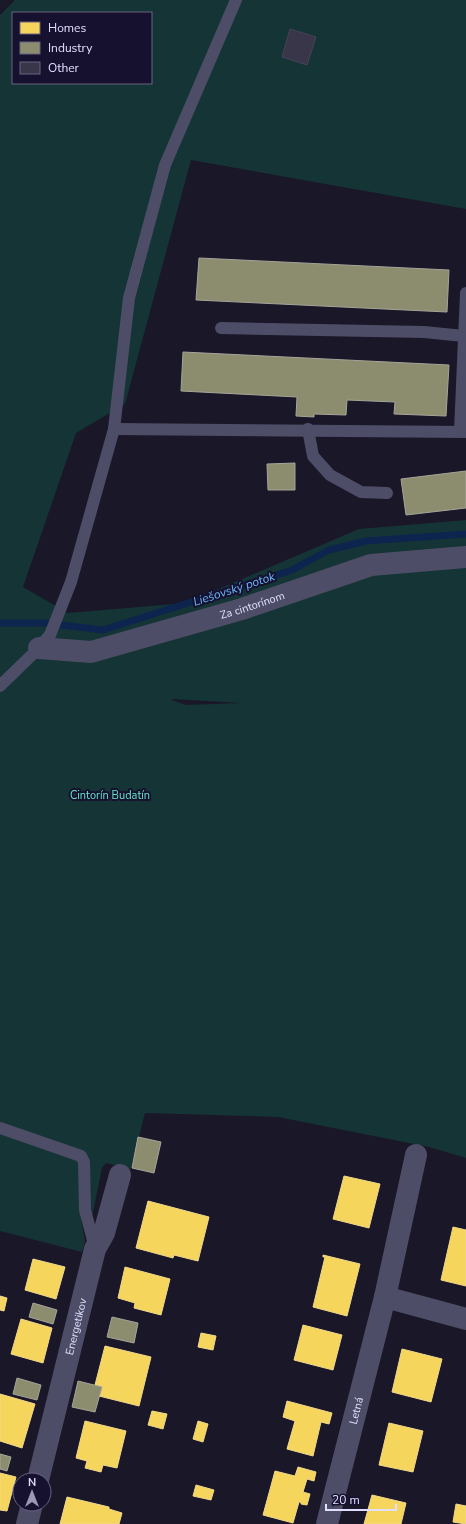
<svg xmlns="http://www.w3.org/2000/svg" width="466" height="1524" viewBox="0 0 466 1524" font-family="'Nunito Sans',sans-serif">
	<rect width="100%" height="100%" fill="#1a1728"/>
	<path fill="#153435" fill-rule="evenodd" d="M 15,0 L 466,0 L 466,209 L 191,160 L 125,404 L 76,433 L 23,587 L 68,613 L 186,603 L 359,529 L 466,520 L 466,1158 L 429,1147 L 278,1117 L 145,1113 L 131,1169 L 106,1163 L 102,1168 L 92,1217 L 81,1218 L 85,1241 L 82,1252 L 0,1231 L 0,15 ZM 13,13 L 151,13 L 151,83 L 13,83 ZM 172,700 L 172,699 L 241,703 L 186,705 Z"/>
	<g fill="#f6d55c" stroke="#f0d88d">
		<polygon points="344,1176 380,1184 369,1228 333,1219"/>
		<polygon points="148,1201 209,1217 198,1261 174,1255 173,1258 136,1248"/>
		<polygon points="453,1227 466,1230 466,1286 441,1280"/>
		<polygon points="323,1255 360,1264 347,1316 313,1307 325,1257 323,1257"/>
		<polygon points="33,1259 65,1267 56,1299 25,1290"/>
		<polygon points="125,1267 170,1279 161,1315 134,1308 135,1303 118,1298"/>
		<polygon points="0,1296 7,1298 4,1311 0,1310"/>
		<polygon points="21,1319 52,1328 43,1363 11,1354"/>
		<polygon points="303,1325 342,1335 333,1370 294,1360"/>
		<polygon points="201,1333 216,1336 213,1350 198,1347"/>
		<polygon points="105,1346 151,1357 139,1406 99,1396 102,1387 95,1385"/>
		<polygon points="402,1349 442,1359 431,1402 392,1392"/>
		<polygon points="0,1394 35,1404 22,1448 0,1441"/>
		<polygon points="287,1401 332,1413 329,1424 321,1422 313,1456 287,1449 295,1421 283,1417"/>
		<polygon points="152,1411 167,1414 163,1429 148,1425"/>
		<polygon points="85,1421 126,1431 117,1468 103,1465 101,1472 85,1468 87,1461 76,1458"/>
		<polygon points="198,1421 208,1424 203,1442 193,1439"/>
		<polygon points="389,1423 423,1431 413,1472 379,1465"/>
		<polygon points="298,1467 316,1472 314,1481 307,1479 303,1492 310,1494 307,1505 301,1504 301,1502 299,1502 293,1523 263,1515 275,1471 295,1476"/>
		<polygon points="0,1473 16,1477 7,1511 0,1510"/>
		<polygon points="196,1485 214,1490 211,1500 193,1496"/>
		<polygon points="372,1495 406,1503 401,1524 364,1524"/>
		<polygon points="67,1497 109,1507 109,1509 122,1513 119,1524 60,1524"/>
		<polygon points="456,1504 466,1506 466,1524 453,1522"/>
	</g>
	<g fill="#8c8c6e" stroke="#a6a59a">
		<polygon points="199,258 449,270 447,312 196,300"/>
		<polygon points="183,352 449,365 446,416 394,414 395,402 347,400 346,415 314,414 314,417 296,416 297,397 181,391"/>
		<polygon points="295,463 295,490 268,490 267,464"/>
		<polygon points="466,471 466,508 406,515 401,479"/>
		<polygon points="138,1137 161,1142 154,1173 132,1168"/>
		<polygon points="33,1303 57,1310 53,1324 29,1317"/>
		<polygon points="112,1317 138,1323 134,1343 107,1337"/>
		<polygon points="17,1378 41,1385 37,1400 13,1394"/>
		<polygon points="78,1381 102,1387 95,1412 72,1407"/>
		<polygon points="0,1454 11,1457 7,1471 0,1469"/>
	</g>
	<g fill="none" stroke-linecap="round" stroke-linejoin="round">
		<polyline stroke="#0d244e" stroke-width="7" points="0,623 45,623 103,630 292,570 329,550 366,541 466,534"/>
	</g>
	<polygon fill="#3a3649" stroke="#47425a" points="290,29 316,37 307,65 282,57"/>
	<g fill="none" stroke-linecap="round" stroke-linejoin="round">
		<g stroke="#4e4d67" stroke-width="12">
			<polyline points="221,328 424,332 464,336"/>
			<polyline points="114,429 466,432"/>
			<polyline points="308,429 313,456 330,475 361,492 387,493"/>
			<polyline points="460,431 466,293"/>
			<polyline points="0,686 39,648 50,635 71,582 114,429 129,298 165,165 236,0"/>
			<polyline points="0,1128 81,1156 84,1162 85,1210 95,1248"/>
		</g>
		<g stroke="#4e4d67" stroke-width="22">
			<path id="s1" d="M 39,648 L 91,652 L 242,609 L 371,565 L 466,557"/>
			<polyline points="385,1297 466,1319"/>
			<path id="s2" d="M 38,1480 L 95,1249 L 104,1233 L 120,1175"/>
			<polyline points="27,1524 32,1504"/>
			<path id="s3" d="M 327,1524 L 385,1297 L 416,1155"/>
		</g>
	</g>
	<g text-anchor="middle" dominant-baseline="central" stroke-width="4" stroke-linejoin="round" paint-order="stroke">
		<g font-size="11" fill="#e2deff" stroke="#16112e">
			<text stroke="none"><textPath href="#s1" startOffset="220">Za cintorínom</textPath></text>
			<text stroke="none"><textPath href="#s2" startOffset="158">Energetikov</textPath></text>
			<text stroke="none"><textPath href="#s3" startOffset="117">Letná</textPath></text>
		</g>
		<g font-size="11" fill="#65e4c6" stroke="#16112e">
			<text x="110" y="795">Cintorín Budatín</text>
		</g>
		<g font-size="12" font-style="italic" fill="#6cb9ff" stroke="#16112e">
			<text transform="translate(234 589) rotate(-18)">Liešovský potok</text>
		</g>
	</g>
	<rect x="12" y="12" width="140" height="72" fill="#16112e" stroke="#686382"/>
	<rect x="20" y="22" width="20" height="12" fill="#f6d55c" stroke="#686382"/>
	<text x="48" y="32" font-size="12" fill="#e2deff">Homes</text>
	<rect x="20" y="42" width="20" height="12" fill="#8c8c6e" stroke="#686382"/>
	<text x="48" y="52" font-size="12" fill="#e2deff">Industry</text>
	<rect x="20" y="62" width="20" height="12" fill="#3a3649" stroke="#686382"/>
	<text x="48" y="72" font-size="12" fill="#e2deff">Other</text>
	<g transform="translate(32 1492)"><circle r="19" fill="#16112e" stroke="#686382"/>
	<path d="M0-3L7 15L0 10L-7 15Z" fill="#9c98b4"/>
	<text y="-6" font-size="11" font-weight="bold" text-anchor="middle" fill="#e2deff">N</text>
	</g>
	<path d="M326 1504v6h70v-6" fill="none" stroke="#e2deff" stroke-width="2"/>
	<text x="332" y="1504" font-size="12" fill="#e2deff" stroke="#16112e" stroke-width="3" paint-order="stroke">20 m</text>
</svg>
